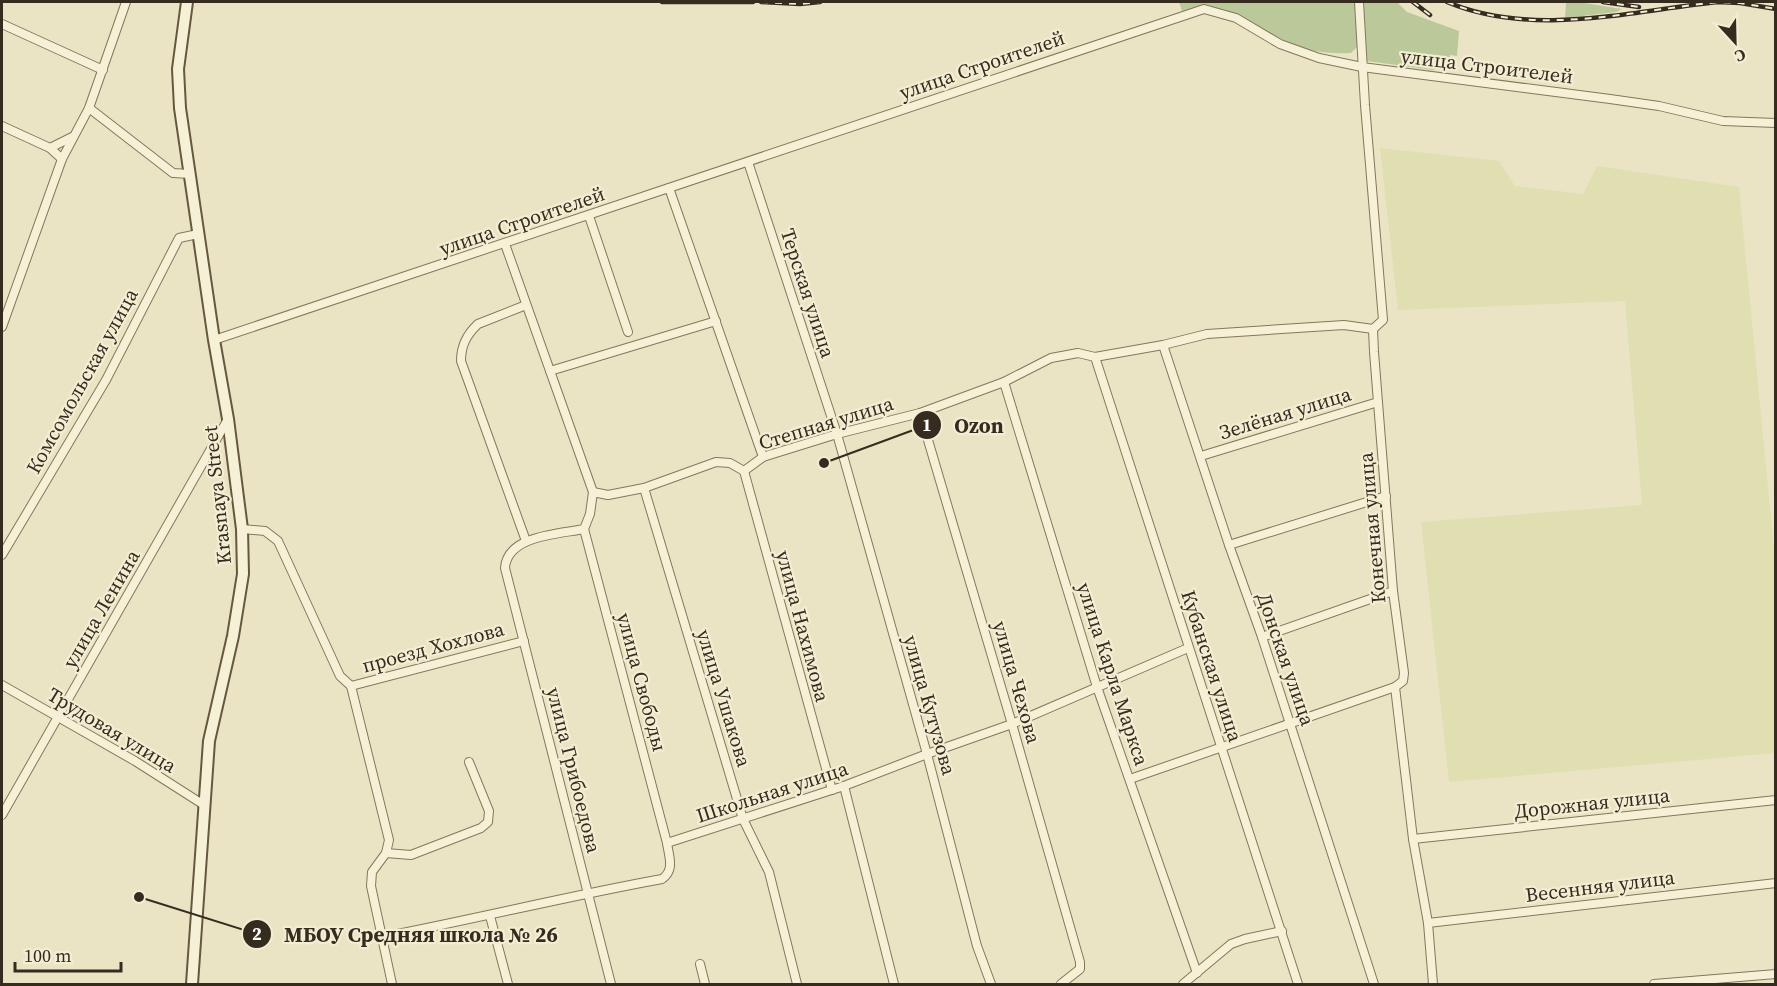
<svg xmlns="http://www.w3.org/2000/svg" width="1777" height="986" viewBox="0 0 1777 986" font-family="'Source Serif 4',serif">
	<rect width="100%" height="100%" fill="#eae4c4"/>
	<polygon fill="#dfdfb2" points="1380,148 1499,161 1515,186 1583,194 1597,166 1739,187 1775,560 1775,753 1449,782 1421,522 1642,505 1625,301 1398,310"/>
	<g fill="#bbc899">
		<path d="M 1179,2 L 1355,2 L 1358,46 L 1351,53 C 1331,54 1309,52 1291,44 C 1256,28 1223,0 1182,11 Z"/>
		<polygon points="1360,2 1397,2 1407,12 1459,31 1457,56 1450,55 1449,64 1433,70 1367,61"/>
		<polygon points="1566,2 1578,2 1622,9 1616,12 1565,18"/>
	</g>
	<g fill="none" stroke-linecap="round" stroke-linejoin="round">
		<defs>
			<g id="minor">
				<polyline points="1359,2 1365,105 1383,320 1373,329 1374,352 1393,591 1404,673 1403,681 1395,687 1413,839 1428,923 1433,984"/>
				<polyline points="2,24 103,70"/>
				<polyline points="89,108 173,173 190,174"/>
				<polyline points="2,126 50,148 62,159"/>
				<polyline points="50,148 72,137"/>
				<polyline points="748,162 837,434 927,754 977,946 991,984"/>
				<polyline points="669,188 763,457"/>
				<polyline points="589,216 628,332"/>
				<polyline points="505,244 593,492"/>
				<path d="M 526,305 L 478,324 C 466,335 461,346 461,361 L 526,541"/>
				<polyline points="2,327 62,159 89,108 126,2"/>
				<polyline points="214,340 1204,9 1236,18 1280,44 1319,58 1362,67 1610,99 1659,106 1723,121 1776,123"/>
				<polyline points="1163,345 1229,545 1262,637 1374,984"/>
				<polyline points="1095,357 1298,984"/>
				<polyline points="550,371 716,321"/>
				<polyline points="1004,382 1097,687 1197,973"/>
				<polyline points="920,413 1012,724 1080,962 1080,969 1061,984"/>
				<polyline points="1201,456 1378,402"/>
				<polyline points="744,471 832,790"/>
				<polyline points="644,488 743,819 769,872 797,984"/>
				<polyline points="242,529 265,531 278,541 340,676 351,686 389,840 386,853 372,872 371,886 392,984"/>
				<polyline points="584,529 667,843"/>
				<polyline points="1229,545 1386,496"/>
				<polyline points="2,555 106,380 179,238 198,234"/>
				<polyline points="1262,637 1393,591"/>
				<polyline points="2,685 135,761 204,805"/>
				<polyline points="351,686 524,641"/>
				<polyline points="1130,779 1395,687"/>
				<polyline points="844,786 894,984"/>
				<polyline points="2,815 228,419"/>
				<polyline points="1413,839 1776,800"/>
				<polyline points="386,853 411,855 481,828 488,822 489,811 469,762"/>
				<polyline points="490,916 508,984"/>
				<polyline points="1428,923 1776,883"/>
				<path d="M 382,937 C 476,919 568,896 662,879 C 675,870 669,857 667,843 L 844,786 L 927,754 L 1012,724 L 1188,648"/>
				<polyline points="700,964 705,984"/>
				<path d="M 611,984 L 505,568 C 507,535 560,534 584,529 L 590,514 L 593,492 L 608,495 L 644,488 L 716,462 L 730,463 L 744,471 L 763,457 L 837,434 L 920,413 L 1004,382 L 1051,358 L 1078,353 L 1095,357 L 1163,345 L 1207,334 L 1344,325 L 1373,329"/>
				<polyline points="1183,984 1231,944 1245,939 1282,931"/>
				<polyline points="1654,984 1776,974"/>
			</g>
			<polyline id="secondary" points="187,2 178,69 180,108 214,340 228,419 242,529 243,574 233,636 209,741 192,984"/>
		</defs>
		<use href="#minor" stroke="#84775c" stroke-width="10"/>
		<use href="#secondary" stroke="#65583f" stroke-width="14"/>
		<use href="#minor" stroke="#f6f1d6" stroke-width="8"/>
		<use href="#secondary" stroke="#f6f1d6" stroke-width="10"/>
		<defs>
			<g id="rail">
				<polyline points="662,2 753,2"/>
				<polyline points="761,2 800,4 820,2"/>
				<polyline points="1413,2 1430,15"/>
				<path d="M 1447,2 C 1533,38 1630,11 1718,2 L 1740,3 L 1776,9"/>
				<polyline points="1603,2 1639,7"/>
			</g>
		</defs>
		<use href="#rail" stroke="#352c1f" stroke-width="4.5"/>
		<use href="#rail" stroke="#f3eed3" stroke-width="2" stroke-dasharray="7" stroke-linecap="butt"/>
	</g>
	<g text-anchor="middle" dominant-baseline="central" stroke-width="4.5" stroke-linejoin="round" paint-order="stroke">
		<g font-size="20" fill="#352c1f" stroke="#f3eed3">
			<text transform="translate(982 65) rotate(-19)">улица Строителей</text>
			<text transform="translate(1487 66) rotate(7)">улица Строителей</text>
			<text transform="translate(522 221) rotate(-19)">улица Строителей</text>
			<text transform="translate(808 293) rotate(72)">Терская улица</text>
			<text transform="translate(82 381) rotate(-61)">Комсомольская улица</text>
			<text transform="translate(1285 413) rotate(-17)">Зелёная улица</text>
			<text transform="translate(826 423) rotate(-17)">Степная улица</text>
			<text transform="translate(217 495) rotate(-96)">Krasnaya Street</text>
			<text transform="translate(1372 528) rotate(-95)">Конечная улица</text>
			<text transform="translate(101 609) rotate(-60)">улица Ленина</text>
			<text transform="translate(803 626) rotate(75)">улица Нахимова</text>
			<text transform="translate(433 647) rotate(-15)">проезд Хохлова</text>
			<text transform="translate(1286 659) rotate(71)">Донская улица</text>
			<text transform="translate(1212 666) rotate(72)">Кубанская улица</text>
			<text transform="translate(1113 674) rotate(72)">улица Карла Маркса</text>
			<text transform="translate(642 682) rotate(75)">улица Свободы</text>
			<text transform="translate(1017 682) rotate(74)">улица Чехова</text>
			<text transform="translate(724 698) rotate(73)">улица Ушакова</text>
			<text transform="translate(930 705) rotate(74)">улица Кутузова</text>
			<text transform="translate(112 730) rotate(31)">Трудовая улица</text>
			<text transform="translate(574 770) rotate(76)">улица Грибоедова</text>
			<text transform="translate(772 792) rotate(-18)">Школьная улица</text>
			<text transform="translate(1592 803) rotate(-6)">Дорожная улица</text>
			<text transform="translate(1600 886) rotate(-7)">Весенняя улица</text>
		</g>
	</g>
	<path fill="none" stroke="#352c1f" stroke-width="2" d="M824 463L927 425M139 897L257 934"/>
	<g fill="#352c1f" stroke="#f3eed3" stroke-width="2">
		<circle cx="824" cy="463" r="6"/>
		<circle cx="139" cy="897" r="6"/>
		<circle cx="927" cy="425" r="15"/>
		<circle cx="257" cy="934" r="15"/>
	</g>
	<g font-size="18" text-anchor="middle" font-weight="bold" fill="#fff">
		<text x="927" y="431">1</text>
		<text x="257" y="940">2</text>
	</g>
	<g font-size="21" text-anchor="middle" font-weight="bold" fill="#352c1f" stroke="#f3eed3" stroke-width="4.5" stroke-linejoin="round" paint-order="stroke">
		<text x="979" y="433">Ozon</text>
		<text x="421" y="942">МБОУ Средняя школа № 26</text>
	</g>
	<rect width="1777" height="986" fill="none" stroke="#352c1f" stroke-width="6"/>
	<g transform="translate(1735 42) rotate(158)" stroke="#f3eed3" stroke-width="4.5" paint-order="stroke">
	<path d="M0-4.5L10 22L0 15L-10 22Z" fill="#352c1f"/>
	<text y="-9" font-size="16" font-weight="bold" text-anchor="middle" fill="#352c1f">С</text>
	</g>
	<path d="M15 962v9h106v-9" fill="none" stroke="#352c1f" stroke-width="3"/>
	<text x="24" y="962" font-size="18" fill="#352c1f" stroke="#f3eed3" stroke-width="4.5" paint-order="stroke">100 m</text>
</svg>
